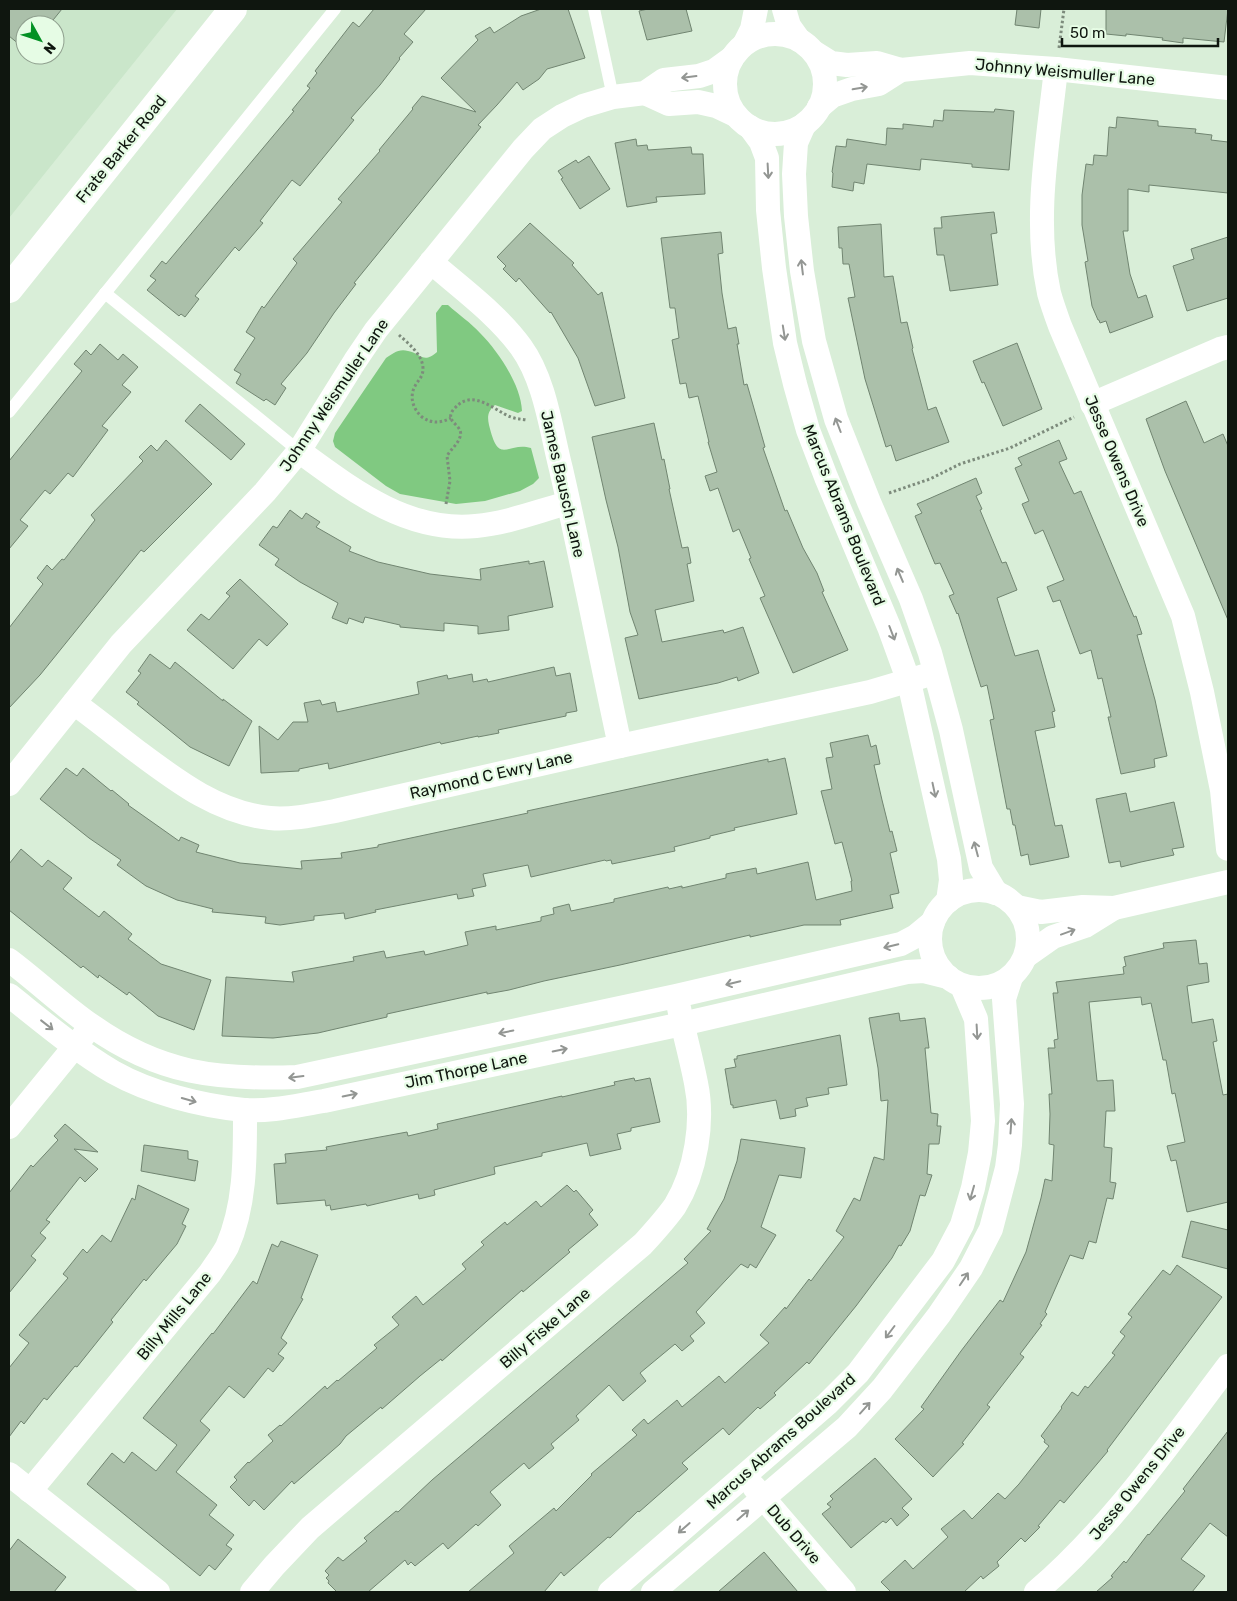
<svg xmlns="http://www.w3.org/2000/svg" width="1237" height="1601" viewBox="0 0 1237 1601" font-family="Rubik,sans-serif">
	<rect width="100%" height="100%" fill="#d9eed8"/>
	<path fill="#cae6ca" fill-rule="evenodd" d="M 9,9 L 177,9 L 9,218 ZM 25,25 L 55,25 L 55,55 L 25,55 Z"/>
	<path fill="#80c981" d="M 442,305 L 448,305 C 458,314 471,323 480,333 C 498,351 521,385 522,411 L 518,413 L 495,405 C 488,411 487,416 489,425 C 499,467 507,441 531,448 L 539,478 L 533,484 L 520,491 L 485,501 L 456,504 L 400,494 L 386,486 L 335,447 L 333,441 L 335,433 L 386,358 C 392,354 399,348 408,351 C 422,354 423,364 437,352 L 436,313 Z"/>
	<g fill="#abc0aa" stroke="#718571">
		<polygon points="9,9 62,9 49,25 25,25 25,49 9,36"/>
		<polygon points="374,9 426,9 404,34 413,42 399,58 400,59 380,85 351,118 354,120 300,186 292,180 260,221 263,223 239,251 235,247 195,296 199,299 185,317 181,314 179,316 147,290 156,280 150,276 162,261 166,264 294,111 292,110 310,88 307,86 317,73 315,71 353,22 359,27"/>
		<polygon points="541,9 568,9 585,58 547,69 539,79 523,90 517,82 497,105 478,125 481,127 354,283 356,284 334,313 307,353 281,384 286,388 275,405 266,399 264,401 236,383 241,374 234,370 255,338 246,332 262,306 264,308 297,263 293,259 342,202 338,199 380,151 379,150 413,109 412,108 422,96 476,112 441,78 478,40 475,36 490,27 494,33 521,16"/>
		<polygon points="648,9 686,9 692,31 647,40 639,11"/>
		<polygon points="1017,9 1041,9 1039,28 1015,25"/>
		<polygon points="1106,9 1228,9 1224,42 1183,38 1183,43 1162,40 1163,38 1126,34 1126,36 1106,34"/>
		<polygon points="995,109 1014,111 1009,170 972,167 972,164 921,159 920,170 867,164 864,184 854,182 853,191 832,187 833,173 832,172 836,146 846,147 847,139 886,145 887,128 903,129 903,124 933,127 934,120 943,121 944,110 994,112"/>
		<polygon points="1117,117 1158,121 1158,126 1196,129 1195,133 1212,135 1211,140 1228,142 1228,193 1149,185 1149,192 1128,189 1128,231 1123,231 1130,274 1138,298 1146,295 1153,317 1110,333 1106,321 1100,323 1099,320 1098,320 1092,306 1085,262 1088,261 1082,225 1082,195 1086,164 1093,165 1094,155 1107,156 1109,127 1116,128"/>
		<polygon points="636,139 637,146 647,145 648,150 691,147 692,154 703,154 705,194 656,197 657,202 627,207 615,143"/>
		<polygon points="589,156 610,189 580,209 561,179 563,178 558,171 576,160 578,163"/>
		<polygon points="994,212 997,233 991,234 998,285 950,291 944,255 937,255 934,228 942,228 941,217"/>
		<polygon points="530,223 574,263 572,265 598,295 602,292 625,398 595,406 578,358 551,312 550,313 519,278 516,282 503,269 506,266 497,257"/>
		<polygon points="881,224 884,277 893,276 901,323 907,322 913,348 912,349 928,410 936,407 949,442 896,461 891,445 886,447 865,379 848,298 855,297 849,264 843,264 842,248 839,248 838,227"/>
		<polygon points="721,232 723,253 718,254 722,293 728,329 736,327 739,344 737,344 744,385 747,384 765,447 763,448 785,511 787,510 803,548 817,573 824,591 822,592 848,650 793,673 760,598 765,596 749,559 751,558 739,529 733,532 718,488 710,491 705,476 717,472 708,442 709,442 698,396 689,398 686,383 680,384 672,340 679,338 675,308 670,308 661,238"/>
		<polygon points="1228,237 1228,298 1187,311 1173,266 1194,259 1191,249"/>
		<polygon points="1017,343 1042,409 1003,426 984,382 982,383 973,361"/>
		<polygon points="100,344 118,360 123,354 138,367 122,385 131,392 102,426 108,430 73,477 68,473 50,494 45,490 20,520 28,526 9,549 9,461 82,371 74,364 86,350 91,355"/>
		<polygon points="1186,401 1204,443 1223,434 1228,446 1228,620 1165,471 1146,419"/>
		<polygon points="200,404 245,444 231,460 185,421"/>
		<polygon points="654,423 662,460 664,459 670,489 669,489 682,548 688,547 691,563 687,564 694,601 655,610 662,642 723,630 724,633 743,627 759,673 738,681 737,677 718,683 639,699 625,638 638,635 630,612 618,547 606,500 592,437"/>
		<polygon points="166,440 212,484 144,552 141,550 40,675 9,708 9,628 43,584 37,578 47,565 52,570 62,559 64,560 95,520 91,515 143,461 139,457 151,445 157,451"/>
		<polygon points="1059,440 1067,459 1059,462 1074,494 1081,491 1134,617 1136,616 1142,634 1137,635 1155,700 1167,756 1154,759 1155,767 1121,774 1108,717 1111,717 1102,678 1098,679 1091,650 1080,654 1060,600 1053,602 1047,587 1064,580 1043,530 1035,534 1022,504 1029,501 1015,468 1022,465 1018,458"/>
		<polygon points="976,478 982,493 976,496 982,509 980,510 1002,563 1006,562 1017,590 997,598 1015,656 1038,650 1055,711 1052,712 1055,727 1035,731 1055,826 1062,825 1069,857 1030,865 1028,854 1021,856 1015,825 1013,825 1010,809 1007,809 990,720 994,719 987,685 981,687 958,613 957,614 949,596 954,594 940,563 935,564 915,516 922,513 917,504"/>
		<polygon points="290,510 302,519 306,513 320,522 316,527 351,547 349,551 378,562 430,574 481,580 480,569 529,561 529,564 544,561 553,607 508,616 509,630 478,634 478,626 444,623 444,631 400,627 400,625 365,617 363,623 349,618 347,624 332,618 338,603 300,582 275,565 279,559 259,545 273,526 277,528"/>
		<polygon points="240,579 288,624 267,646 259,639 233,669 187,630 201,614 209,620 230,596 226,593"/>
		<polygon points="150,654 170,669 175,662 223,701 223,699 252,721 229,766 190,747 137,704 139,702 126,692 141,673 138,671"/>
		<polygon points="554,667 556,676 570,673 577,711 566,713 566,716 498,730 499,733 478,737 478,736 441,744 440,742 329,769 328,763 299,769 299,771 261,773 259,726 278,740 293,722 308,722 304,703 320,700 322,705 335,702 337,712 419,694 417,682 447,675 448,679 472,674 473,682 487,679 488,682"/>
		<polygon points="868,735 871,747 876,745 880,764 874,765 882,800 890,832 892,831 897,851 890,853 899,893 890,895 893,908 840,920 841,925 804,925 750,937 750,935 620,965 544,981 509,990 487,994 487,992 387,1014 387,1017 318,1033 273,1038 222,1036 226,977 294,982 292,972 354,961 353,957 384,951 386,958 424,951 425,955 468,945 465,932 496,926 496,930 541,921 541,917 554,914 553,908 569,904 571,911 614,902 614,899 668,887 669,889 682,886 682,888 726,878 726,874 756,868 757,874 808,862 816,900 852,891 851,881 852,881 842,842 835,844 821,791 832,789 826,758 833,757 830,743"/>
		<polygon points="785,758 797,814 734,828 735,830 710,836 710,838 674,847 675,851 612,864 611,860 606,861 605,860 531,877 528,865 483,874 486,886 472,889 474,896 458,899 457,894 375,910 376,912 345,919 344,913 314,916 314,920 280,925 265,923 266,917 212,912 213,909 177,900 146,886 117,865 121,860 89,838 40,799 66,768 77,776 83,768 111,791 112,790 129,804 128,805 179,841 181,837 199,845 196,852 240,863 302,869 301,861 342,858 341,853 378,847 378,845 528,813 527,811 768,759 768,762"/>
		<polygon points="1126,793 1130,812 1174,802 1184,847 1172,849 1174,855 1141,862 1121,867 1120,861 1109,863 1096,799"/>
		<polygon points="21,849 42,867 48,860 72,878 63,889 99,917 104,911 132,934 128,939 161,964 211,980 194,1030 158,1016 129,992 127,995 99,975 98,978 83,966 81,968 9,910 9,864"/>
		<polygon points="1196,940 1199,964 1207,963 1209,982 1187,986 1192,1023 1213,1019 1217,1041 1213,1042 1223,1095 1228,1094 1228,1202 1187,1212 1176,1160 1171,1161 1167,1146 1185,1142 1175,1093 1172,1094 1166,1060 1163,1060 1151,1003 1142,1005 1141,997 1089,1002 1097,1081 1113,1080 1115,1111 1106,1111 1104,1147 1112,1148 1110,1182 1116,1183 1113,1199 1107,1198 1096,1243 1089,1241 1083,1259 1070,1255 1045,1312 1047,1314 1040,1324 1042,1325 1020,1354 1024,1357 987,1405 990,1407 962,1443 964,1444 933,1477 895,1439 924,1409 921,1407 961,1351 1000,1300 1003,1302 1026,1252 1041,1198 1045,1179 1052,1181 1054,1145 1049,1144 1050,1114 1049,1094 1052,1094 1048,1048 1055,1048 1054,1040 1058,1039 1053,993 1058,993 1056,982 1124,974 1123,967 1126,966 1124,957 1164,948 1163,943"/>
		<polygon points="899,1013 900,1021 925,1018 929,1048 925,1048 931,1113 938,1114 937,1126 941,1126 939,1144 929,1144 927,1174 932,1175 925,1196 920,1195 910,1231 901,1246 899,1245 892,1258 856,1306 809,1364 807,1362 774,1393 776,1395 760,1409 758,1407 729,1435 723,1428 682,1463 688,1469 639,1512 638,1511 610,1538 608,1537 564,1576 561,1572 544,1592 468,1592 514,1553 509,1546 554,1508 556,1511 592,1475 591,1474 637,1435 632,1430 644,1419 648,1424 677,1400 682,1407 719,1376 725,1383 769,1343 760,1335 785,1307 786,1309 809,1279 811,1281 844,1237 836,1231 854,1198 860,1201 874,1157 884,1160 888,1100 881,1101 878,1068 869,1018"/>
		<polygon points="840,1035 847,1085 828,1088 829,1094 806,1098 808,1106 795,1109 796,1116 780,1119 776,1100 733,1108 733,1105 731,1105 725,1069 736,1067 734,1059 737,1059 737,1056"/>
		<polygon points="634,1078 635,1081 650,1078 660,1122 631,1128 631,1131 617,1134 621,1149 590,1156 587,1143 542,1153 542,1156 494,1167 495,1174 434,1190 435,1195 419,1199 418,1194 367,1206 366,1204 331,1210 330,1205 326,1206 325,1200 277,1204 274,1164 286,1163 285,1154 327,1150 326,1147 407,1132 408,1136 438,1129 437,1124 562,1096 562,1097 615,1085 614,1082"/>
		<polygon points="65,1124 98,1152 74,1149 98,1169 85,1182 80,1177 46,1220 50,1222 40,1233 46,1238 31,1256 36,1260 9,1293 9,1193 31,1165 33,1167 58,1140 54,1136"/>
		<polygon points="741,1139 805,1148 801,1178 779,1175 761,1227 776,1235 756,1268 750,1264 748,1268 741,1264 696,1312 705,1323 690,1336 694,1341 682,1351 675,1344 640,1373 646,1381 623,1401 609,1385 576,1416 579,1420 551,1444 554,1448 529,1469 524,1463 490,1492 501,1505 478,1526 476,1524 448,1549 443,1543 415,1566 411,1562 408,1565 405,1560 368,1592 337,1592 328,1583 329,1581 326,1578 329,1575 325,1571 338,1557 343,1561 367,1541 364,1538 396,1511 398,1512 432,1480 688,1263 684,1259 711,1231 707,1229 724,1199 737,1161"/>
		<polygon points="144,1145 188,1151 188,1159 198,1161 195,1181 141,1171"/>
		<polygon points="138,1185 189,1209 182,1224 186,1226 177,1244 146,1281 144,1279 111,1320 113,1322 77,1367 75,1366 47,1400 44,1398 24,1424 21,1421 9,1437 9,1368 29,1343 19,1335 68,1278 63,1274 83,1249 87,1253 102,1235 111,1242 132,1198 135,1200"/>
		<polygon points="567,1185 574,1192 576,1190 593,1210 589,1214 598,1225 568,1250 570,1252 523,1292 522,1290 442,1361 441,1359 420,1376 382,1409 381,1407 346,1436 340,1444 294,1484 292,1481 264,1510 254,1500 249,1506 230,1487 237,1480 234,1477 248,1462 249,1463 273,1441 268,1435 280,1425 281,1426 325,1386 327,1389 337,1380 338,1381 377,1348 374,1345 399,1325 392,1317 416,1296 423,1305 466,1269 462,1264 484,1245 481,1242 505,1222 507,1225 536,1201 541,1207"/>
		<polygon points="1191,1221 1228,1230 1228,1269 1182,1257"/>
		<polygon points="281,1241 318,1255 301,1298 303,1299 281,1338 287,1343 278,1354 284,1358 273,1372 268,1368 244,1398 229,1386 200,1421 210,1430 176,1472 217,1505 209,1515 234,1535 226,1545 232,1549 215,1570 209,1565 200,1576 87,1484 112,1453 124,1463 132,1452 156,1471 177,1445 143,1418 212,1333 213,1334 253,1281 257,1284 272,1244 278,1247"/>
		<polygon points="1177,1265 1222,1297 1107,1450 1108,1451 1064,1503 1060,1500 1038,1526 1040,1527 1025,1542 1021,1538 997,1562 999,1566 983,1579 981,1576 964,1592 891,1592 881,1582 905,1560 913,1569 948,1537 941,1529 964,1510 972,1519 998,1493 1005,1499 1019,1484 1049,1446 1044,1442 1045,1440 1041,1436 1062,1408 1061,1407 1072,1392 1078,1396 1085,1386 1088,1388 1115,1355 1112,1353 1125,1336 1120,1332 1132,1317 1128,1314 1163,1270 1170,1275"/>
		<polygon points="1228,1431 1228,1537 1210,1523 1181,1559 1205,1576 1192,1592 1096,1592 1113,1577 1111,1576 1124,1561 1126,1563 1148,1534 1149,1535 1185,1491 1183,1489"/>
		<polygon points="875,1458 912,1499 902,1508 909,1515 897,1526 891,1518 886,1523 883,1521 851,1548 822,1514 831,1507 827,1504 833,1499 830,1496"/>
		<polygon points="18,1539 66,1577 54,1592 9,1592 9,1551"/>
		<polygon points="764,1552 798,1592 718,1592"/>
	</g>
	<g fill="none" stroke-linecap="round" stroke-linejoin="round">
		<g stroke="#7d8b7c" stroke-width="3" stroke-dasharray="2.5 2.5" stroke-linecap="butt">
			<polyline points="1059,48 1064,9"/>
			<path d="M 399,335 C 409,344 423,355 423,369 C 423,377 418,380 415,386 C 409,397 413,409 422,417 C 432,424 441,423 451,418"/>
			<polyline points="889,493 930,479 960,464 1010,448 1074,417"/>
			<path d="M 446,504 L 450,481 L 447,456 C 451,449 458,444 460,437 C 464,426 448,423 451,414 C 452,410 456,407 458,405 C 475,390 495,411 511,417 C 516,419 521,419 527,420"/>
		</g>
		<g stroke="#fff" stroke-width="12">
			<polyline points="594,9 613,97"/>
			<polyline points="105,293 299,451"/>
			<polyline points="9,412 335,9"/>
		</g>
		<g stroke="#fff" stroke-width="24">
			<polyline points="784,9 789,26 799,40"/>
			<circle cx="775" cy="84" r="50"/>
			<polyline points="745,43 752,29 756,9"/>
			<polyline points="815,53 831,63 847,65 877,63 901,70 970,63 1056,69 1228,88"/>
			<path d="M 1056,69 C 1048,143 1033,219 1049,293 C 1052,304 1056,315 1060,326 L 1183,616 L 1202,692 L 1222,790 L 1228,849"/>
			<polyline points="645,93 669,104 698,102 716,106 735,115"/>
			<polyline points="819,107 832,96 852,89 879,84 901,70"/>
			<polyline points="804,125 796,143 794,174 796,216 802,271 814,341 836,419 869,502 911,599 930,653 951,730 981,868 996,893"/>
			<polyline points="750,127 761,142 767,158 768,210 774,268 785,343 795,384 808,430 826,477 889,627 909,682 949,859 951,880 948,901"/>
			<path d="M 431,262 C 462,289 497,314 521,347 C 545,380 551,430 561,469 C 582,561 600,653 620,746"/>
			<polyline points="1092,404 1220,349 1228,347"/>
			<path d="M 299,451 C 351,489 407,533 476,526 C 508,523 538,511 568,503"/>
			<path d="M 74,703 C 96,719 117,736 138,752 C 178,782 219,813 270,818 C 291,820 314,815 335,811 L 620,746 L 870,692 L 934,673"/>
			<polyline points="9,784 121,644 265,492 299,451 355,361 376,330 523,149 542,129 562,116 583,106 613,97 645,93 664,80 699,76 714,71 732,58"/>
			<circle cx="979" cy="939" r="49"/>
			<polyline points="1017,907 1041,912 1083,907 1114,908 1228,882"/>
			<polyline points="1026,956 1053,937 1085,926 1114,908"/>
			<path d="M 9,960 C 37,981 63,1006 92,1026 C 160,1074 217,1080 297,1077 L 676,996 L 901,944 L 916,936 L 933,922"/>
			<path d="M 9,995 C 43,1022 76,1050 113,1072 C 150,1093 202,1106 244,1110 C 271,1112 298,1105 324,1101 L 682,1024 L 907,972 L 924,971 L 948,977"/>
			<polyline points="9,1127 84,1035"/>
			<polyline points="9,1474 158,1592"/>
			<polyline points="754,1487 844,1592"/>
			<path d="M 30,1491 L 210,1273 C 216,1264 222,1256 227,1247 C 246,1204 245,1156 245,1110"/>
			<path d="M 252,1592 L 274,1566 L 310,1528 L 643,1244 C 654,1232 665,1220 675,1206 C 696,1172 704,1121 696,1083 C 691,1057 684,1033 679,1008"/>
			<polyline points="610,1592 827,1404 858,1373 943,1261 962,1225 973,1188 980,1153 983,1121 976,1019 962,986"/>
			<polyline points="653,1592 847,1427 882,1389 939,1315 971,1268 991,1229 1007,1168 1010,1145 1012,1104 1004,999 1011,977"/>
			<path d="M 1036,1592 C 1111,1528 1169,1444 1228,1366"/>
		</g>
		<polyline stroke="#fff" stroke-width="28" points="9,289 233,9"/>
	</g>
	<defs><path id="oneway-shaft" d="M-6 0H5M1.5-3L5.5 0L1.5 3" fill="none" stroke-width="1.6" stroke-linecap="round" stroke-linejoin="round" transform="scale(1.25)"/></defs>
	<g stroke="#939693">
		<use href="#oneway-shaft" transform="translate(689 77) rotate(173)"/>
		<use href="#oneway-shaft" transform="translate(860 88) rotate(-10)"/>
		<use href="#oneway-shaft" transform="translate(768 171) rotate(87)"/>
		<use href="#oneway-shaft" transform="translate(802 267) rotate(-97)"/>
		<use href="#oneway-shaft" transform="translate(784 333) rotate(81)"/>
		<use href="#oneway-shaft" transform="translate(838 425) rotate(-111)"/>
		<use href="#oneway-shaft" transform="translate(900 575) rotate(-113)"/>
		<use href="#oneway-shaft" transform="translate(892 633) rotate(69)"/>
		<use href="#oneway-shaft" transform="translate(934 790) rotate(78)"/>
		<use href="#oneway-shaft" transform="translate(976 849) rotate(-105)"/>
		<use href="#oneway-shaft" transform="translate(1068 932) rotate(-20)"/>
		<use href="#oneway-shaft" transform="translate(891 946) rotate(167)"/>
		<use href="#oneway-shaft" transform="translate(733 983) rotate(167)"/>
		<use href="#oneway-shaft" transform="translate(47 1025) rotate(38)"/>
		<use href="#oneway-shaft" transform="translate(506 1032) rotate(168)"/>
		<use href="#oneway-shaft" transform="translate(977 1032) rotate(87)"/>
		<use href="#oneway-shaft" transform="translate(560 1050) rotate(-12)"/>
		<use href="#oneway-shaft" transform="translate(296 1077) rotate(173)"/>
		<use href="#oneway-shaft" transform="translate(350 1095) rotate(-12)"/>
		<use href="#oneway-shaft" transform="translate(189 1100) rotate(16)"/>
		<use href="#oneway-shaft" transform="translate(1011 1126) rotate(-86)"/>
		<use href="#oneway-shaft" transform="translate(972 1193) rotate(106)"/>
		<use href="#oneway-shaft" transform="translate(964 1279) rotate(-56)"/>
		<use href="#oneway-shaft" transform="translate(890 1332) rotate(127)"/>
		<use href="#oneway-shaft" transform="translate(865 1408) rotate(-48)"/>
		<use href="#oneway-shaft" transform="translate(743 1515) rotate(-41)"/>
		<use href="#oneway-shaft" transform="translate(684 1528) rotate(139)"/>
	</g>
	<g text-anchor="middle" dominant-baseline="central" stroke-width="4.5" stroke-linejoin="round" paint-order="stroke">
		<g font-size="16" fill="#0f160f" stroke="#e6fce5">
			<text transform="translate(1065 72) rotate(5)">Johnny Weismuller Lane</text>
			<text transform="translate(121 149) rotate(-51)">Frate Barker Road</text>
			<text transform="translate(334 395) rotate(-56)">Johnny Weismuller Lane</text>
			<text transform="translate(1117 461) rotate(67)">Jesse Owens Drive</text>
			<text transform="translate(563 484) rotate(77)">James Bausch Lane</text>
			<text transform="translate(844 515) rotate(68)">Marcus Abrams Boulevard</text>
			<text transform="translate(491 775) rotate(-13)">Raymond C Ewry Lane</text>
			<text transform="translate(466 1070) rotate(-12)">Jim Thorpe Lane</text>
			<text transform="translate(174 1316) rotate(-51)">Billy Mills Lane</text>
			<text transform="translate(545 1328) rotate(-41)">Billy Fiske Lane</text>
			<text transform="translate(781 1441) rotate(-42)">Marcus Abrams Boulevard</text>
			<text transform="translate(1137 1483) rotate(-51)">Jesse Owens Drive</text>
			<text transform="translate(794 1534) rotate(49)">Dub Drive</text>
		</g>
	</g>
	<rect width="1237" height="1601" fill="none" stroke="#0f160f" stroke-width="20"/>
	<g transform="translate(40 40) rotate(130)"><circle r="24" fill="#e6fce5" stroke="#90a08f"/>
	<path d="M0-4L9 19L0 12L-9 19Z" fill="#039124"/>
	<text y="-8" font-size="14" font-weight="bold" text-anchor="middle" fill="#0f160f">N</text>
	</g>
	<path d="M1062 38v8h156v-8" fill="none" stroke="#0f160f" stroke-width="2.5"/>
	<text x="1070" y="38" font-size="15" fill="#0f160f" stroke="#e6fce5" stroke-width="4" paint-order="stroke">50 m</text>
</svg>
